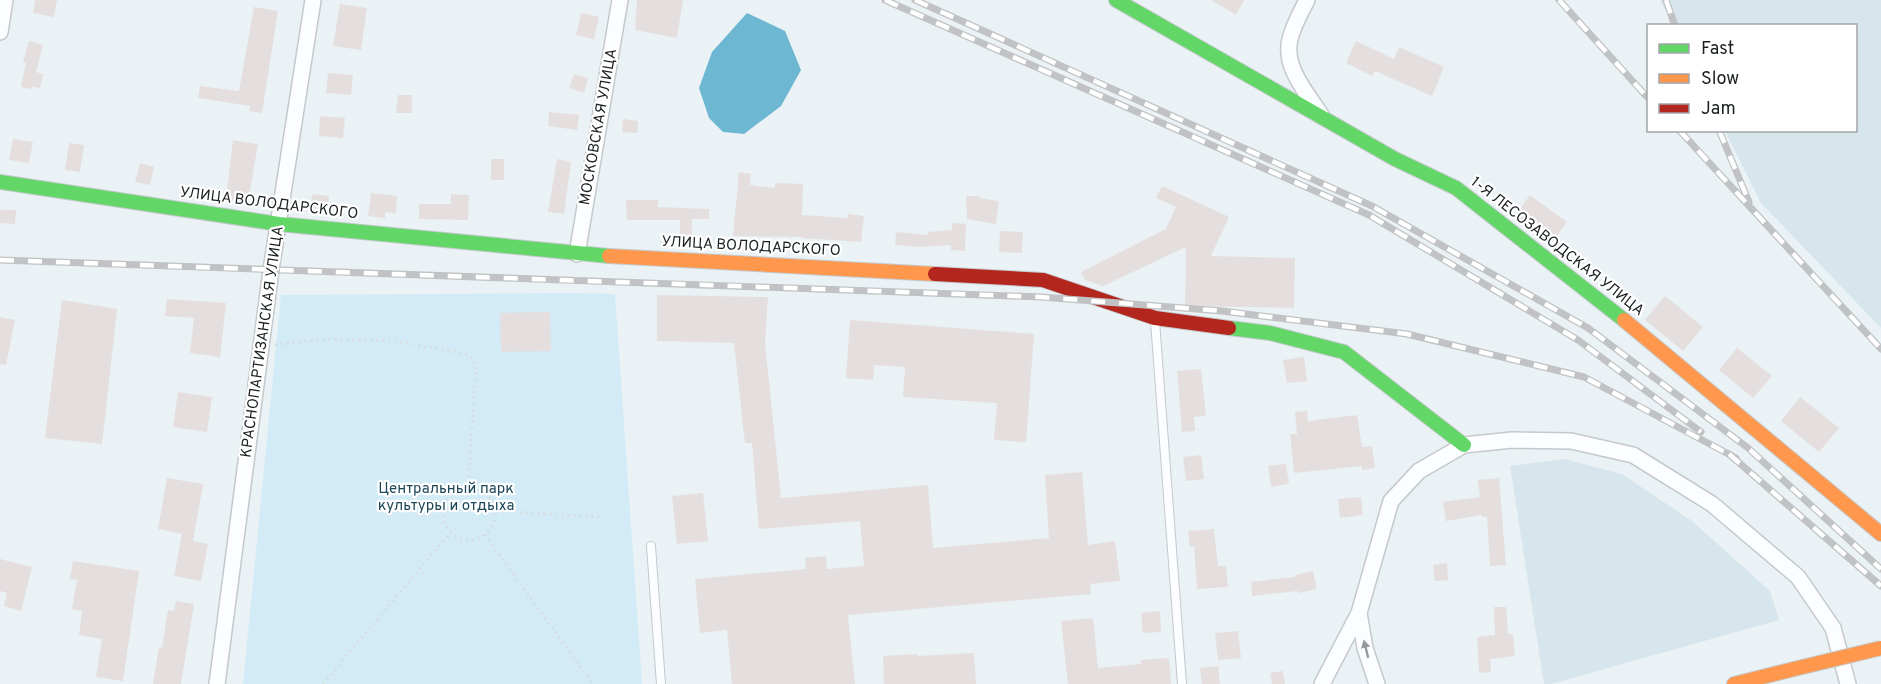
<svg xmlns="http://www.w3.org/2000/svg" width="1881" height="684" viewBox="0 0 1881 684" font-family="Overpass,sans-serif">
	<rect width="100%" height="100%" fill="#eaf2f5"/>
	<g fill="#d6e6ec">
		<polygon points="1660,0 1881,0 1881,328 1761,203 1725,131 1856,130 1856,26 1673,25"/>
		<polygon points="1564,459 1622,474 1692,521 1770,591 1779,620 1551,684 1544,684 1510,466"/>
	</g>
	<polygon fill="#d2ebf7" points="570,293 615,294 642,684 243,684 281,295"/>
	<polygon fill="#6eb7d2" points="747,13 785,31 801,70 781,106 744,134 723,132 709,118 699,88 712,52"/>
	<g fill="#e5dede">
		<polygon points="35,0 57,0 54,17 33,13"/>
		<polygon points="637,0 683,0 677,38 635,30"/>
		<polygon points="1211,0 1244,0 1236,15"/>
		<polygon points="340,4 367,8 361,50 333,46"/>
		<polygon points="254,7 278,11 262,113 249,111 250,106 198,98 200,86 239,91"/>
		<polygon points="581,13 599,17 594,39 576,35"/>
		<polygon points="29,41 43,45 36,72 43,74 40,88 32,87 31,89 21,87 26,63 23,62"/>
		<polygon points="1356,41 1394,59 1399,47 1444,67 1432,96 1375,71 1372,76 1346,63"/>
		<polygon points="328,73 353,75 351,95 326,93"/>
		<polygon points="574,74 588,78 584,93 569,88"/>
		<polygon points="398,95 412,95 412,113 396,113"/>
		<polygon points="549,112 579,115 577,130 548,126"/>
		<polygon points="320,116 345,118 343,138 319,136"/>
		<polygon points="623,119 638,121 637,133 622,132"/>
		<polygon points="13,139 33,142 29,163 9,160"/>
		<polygon points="233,140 258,144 248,202 226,199"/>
		<polygon points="69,143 84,145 80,172 65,170"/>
		<rect x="491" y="159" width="13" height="21"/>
		<polygon points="557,159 571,162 564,214 548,212"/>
		<polygon points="140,163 154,167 150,185 135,182"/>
		<polygon points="739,172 751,174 750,185 775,188 775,183 803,184 802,215 848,218 848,214 864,216 861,242 802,238 802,237 733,236"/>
		<polygon points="1162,186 1229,217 1211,256 1295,258 1294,308 1185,306 1186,247 1103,286 1085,280 1081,272 1166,229 1176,207 1156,198"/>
		<polygon points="371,193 397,196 396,213 385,212 385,218 368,216"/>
		<polygon points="312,194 329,196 327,212 310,210"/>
		<polygon points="451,194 469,195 468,220 419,219 419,204 451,204"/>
		<polygon points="1530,195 1567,222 1550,245 1514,217"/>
		<polygon points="966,196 979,196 979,198 999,201 996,224 967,219"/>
		<polygon points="626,200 658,200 658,207 709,209 709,219 692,219 692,235 680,235 680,220 627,220"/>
		<polygon points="0,210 16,210 15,224 0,223"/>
		<polygon points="952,223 966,224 965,251 951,250 951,245 920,247 895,245 896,232 928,235 928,232 952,230"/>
		<polygon points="1000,231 1023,232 1022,253 999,252"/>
		<polygon points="657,295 768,297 765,343 781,498 928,485 933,548 1049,538 1045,475 1082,472 1088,545 1115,541 1120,581 1090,584 1091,594 848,615 855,684 732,684 727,630 700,633 695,579 806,569 805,558 826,556 827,569 864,566 860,521 759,529 752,443 745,443 734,343 657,341"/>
		<polygon points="1665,296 1703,327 1683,351 1645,320"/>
		<polygon points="167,299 226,303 220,357 190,353 194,318 165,316"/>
		<polygon points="62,300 117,309 102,444 45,438"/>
		<polygon points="550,312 551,351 501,352 500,313"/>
		<polygon points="0,317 15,320 6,365 0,364"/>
		<polygon points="850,320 1034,334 1026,442 994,440 997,403 903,397 905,367 874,365 873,380 846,378"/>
		<polygon points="1737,348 1772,376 1753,398 1719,370"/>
		<polygon points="1304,357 1307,381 1287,383 1283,360"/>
		<polygon points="1201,369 1206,416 1194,417 1195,431 1182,432 1177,371"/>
		<polygon points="178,392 212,397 207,432 173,427"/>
		<polygon points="1800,397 1839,428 1819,452 1781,421"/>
		<polygon points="1307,411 1308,421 1357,415 1362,447 1372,446 1375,468 1362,470 1362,466 1294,473 1290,434 1297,434 1295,412"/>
		<polygon points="1201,455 1204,479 1186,481 1183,457"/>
		<polygon points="1286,464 1289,484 1271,487 1268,466"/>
		<polygon points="167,478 203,484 193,541 208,544 201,581 174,576 182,534 158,529"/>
		<polygon points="1499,478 1506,565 1490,566 1487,517 1482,517 1482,515 1446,521 1443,502 1480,497 1478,480"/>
		<polygon points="703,493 708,541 677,544 672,496"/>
		<polygon points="1361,497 1363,515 1340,518 1338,499"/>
		<polygon points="1214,529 1218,566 1226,566 1228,587 1197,589 1194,546 1190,547 1188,531"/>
		<polygon points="0,559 32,567 21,611 4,606 7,593 0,591"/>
		<polygon points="73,561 139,571 123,681 96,677 102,639 79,635 82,611 72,609 77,580 70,579"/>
		<polygon points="1447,563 1448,580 1435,581 1433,565"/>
		<polygon points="1313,571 1317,589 1298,593 1298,591 1252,596 1251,582 1295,577 1295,575"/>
		<polygon points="176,601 194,604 181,684 153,684 159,647 162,648 168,610 174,611"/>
		<polygon points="1494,607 1506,607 1508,634 1513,634 1515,656 1490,659 1491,672 1479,673 1477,637 1495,635"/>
		<polygon points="1160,611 1161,632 1143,633 1141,613"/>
		<polygon points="1093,618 1098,668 1141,664 1141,660 1169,658 1171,684 1068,684 1061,621"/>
		<polygon points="1238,631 1241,658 1218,660 1215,633"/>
		<polygon points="974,653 976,684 884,684 883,656 917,654 917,656"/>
		<polygon points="1218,666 1220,684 1202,684 1200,668"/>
		<polygon points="1283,671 1285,684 1272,684 1270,673"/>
	</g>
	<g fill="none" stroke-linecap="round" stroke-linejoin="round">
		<defs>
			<g id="lane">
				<polyline points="1155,321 1182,684"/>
				<polyline points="651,546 661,684"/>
			</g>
			<g id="street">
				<path d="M 1307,0 C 1301,12 1293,26 1290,39 C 1283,67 1307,93 1321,115"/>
				<polyline points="0,32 5,0"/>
				<polyline points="577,254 620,0"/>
				<polyline points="1359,613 1365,648 1377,684"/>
				<polyline points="217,684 271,270 313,0"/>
				<polyline points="1322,684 1359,613 1391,501 1419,471 1464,445 1512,440 1571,441 1633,455 1712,504 1798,577 1833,628 1848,684"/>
			</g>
			<g id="fast">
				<polyline points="1116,0 1395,159 1456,188 1624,320"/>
				<polyline points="0,182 279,224 609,256"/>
				<polyline points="1229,328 1270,333 1344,352 1464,445"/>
			</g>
			<g id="slow">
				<polyline points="609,256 935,274"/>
				<polyline points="1624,320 1881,534"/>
				<polyline points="1734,684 1794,669"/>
			</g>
			<polyline id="jam" points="935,274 1043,280 1155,318 1229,328"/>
		</defs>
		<use href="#lane" stroke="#c4c9cc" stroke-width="10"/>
		<use href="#street" stroke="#c4c9cc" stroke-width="18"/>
		<use href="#fast" stroke="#c4c9cc" stroke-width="16"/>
		<use href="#slow" stroke="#c4c9cc" stroke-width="16"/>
		<use href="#jam" stroke="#c4c9cc" stroke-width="16"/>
		<g stroke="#d8dadc" stroke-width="3" stroke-dasharray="1.5 4.5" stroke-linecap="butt">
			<polyline points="275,345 326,339 394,341 466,354 472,358 476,367 468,488"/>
			<circle cx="469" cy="514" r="26"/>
			<polyline points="496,511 599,517"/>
			<polyline points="485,535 593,684"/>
			<polyline points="323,684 450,533"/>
		</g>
		<use href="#lane" stroke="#fcfdfe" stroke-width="8"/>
		<use href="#street" stroke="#fcfdfe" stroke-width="15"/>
		<use href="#fast" stroke="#63d668" stroke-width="14"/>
		<use href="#slow" stroke="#ff974d" stroke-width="14"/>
		<use href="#jam" stroke="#b3261e" stroke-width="14"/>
		<defs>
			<g id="rail">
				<polyline points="885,0 1369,215 1578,340 1701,432"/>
				<polyline points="915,0 1372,206 1588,328 1748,448 1881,569"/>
				<polyline points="1559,0 1648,98"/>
				<polyline points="1666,0 1675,26"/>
				<polyline points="1679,130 1881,349"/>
				<polyline points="1719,130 1749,202"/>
				<polyline points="0,260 1041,297 1222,311 1407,334 1584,377 1736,458"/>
				<polyline points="1729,454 1881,586"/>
			</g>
		</defs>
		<use href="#rail" stroke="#c0c2c3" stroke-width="7"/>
		<use href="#rail" stroke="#fff" stroke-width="4.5" stroke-dasharray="14" stroke-linecap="butt"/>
		<defs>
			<polyline id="slow-bridge" points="1794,669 1881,648"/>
		</defs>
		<use href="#slow-bridge" stroke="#c4c9cc" stroke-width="16" stroke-linecap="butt"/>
		<use href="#slow-bridge" stroke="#ff974d" stroke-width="14"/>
	</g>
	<defs><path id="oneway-solid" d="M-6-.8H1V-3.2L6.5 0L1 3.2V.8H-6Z" transform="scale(1.5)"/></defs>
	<use fill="#96999b" href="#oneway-solid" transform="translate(1366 649) rotate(-104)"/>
	<g text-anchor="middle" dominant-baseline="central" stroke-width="4.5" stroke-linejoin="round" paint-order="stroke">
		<g font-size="15" fill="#1a1f21" stroke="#fff">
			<text transform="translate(599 127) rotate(-80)">МОСКОВСКАЯ УЛИЦА</text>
			<text transform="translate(269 204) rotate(7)">УЛИЦА ВОЛОДАРСКОГО</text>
			<text transform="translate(751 247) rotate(3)">УЛИЦА ВОЛОДАРСКОГО</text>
			<text transform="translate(1557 247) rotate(38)">1-Я ЛЕСОЗАВОДСКАЯ УЛИЦА</text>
			<text transform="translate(263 342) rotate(-82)">КРАСНОПАРТИЗАНСКАЯ УЛИЦА</text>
		</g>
		<g font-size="15" fill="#1d4758" stroke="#fff">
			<text x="446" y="489">Центральный парк<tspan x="446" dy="17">культуры и отдыха</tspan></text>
		</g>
	</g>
	<rect x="1647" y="24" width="210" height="108" fill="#ffffff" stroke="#a3a5a6" stroke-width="1.5"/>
	<rect x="1659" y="44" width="30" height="9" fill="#63d668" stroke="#a3a5a6" stroke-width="1.5"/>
	<text x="1701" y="54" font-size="18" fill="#1a1f21">Fast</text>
	<rect x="1659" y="74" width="30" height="9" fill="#ff974d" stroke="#a3a5a6" stroke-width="1.5"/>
	<text x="1701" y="84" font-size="18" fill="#1a1f21">Slow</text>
	<rect x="1659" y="104" width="30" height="9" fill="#b3261e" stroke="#a3a5a6" stroke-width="1.5"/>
	<text x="1701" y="114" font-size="18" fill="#1a1f21">Jam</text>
</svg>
